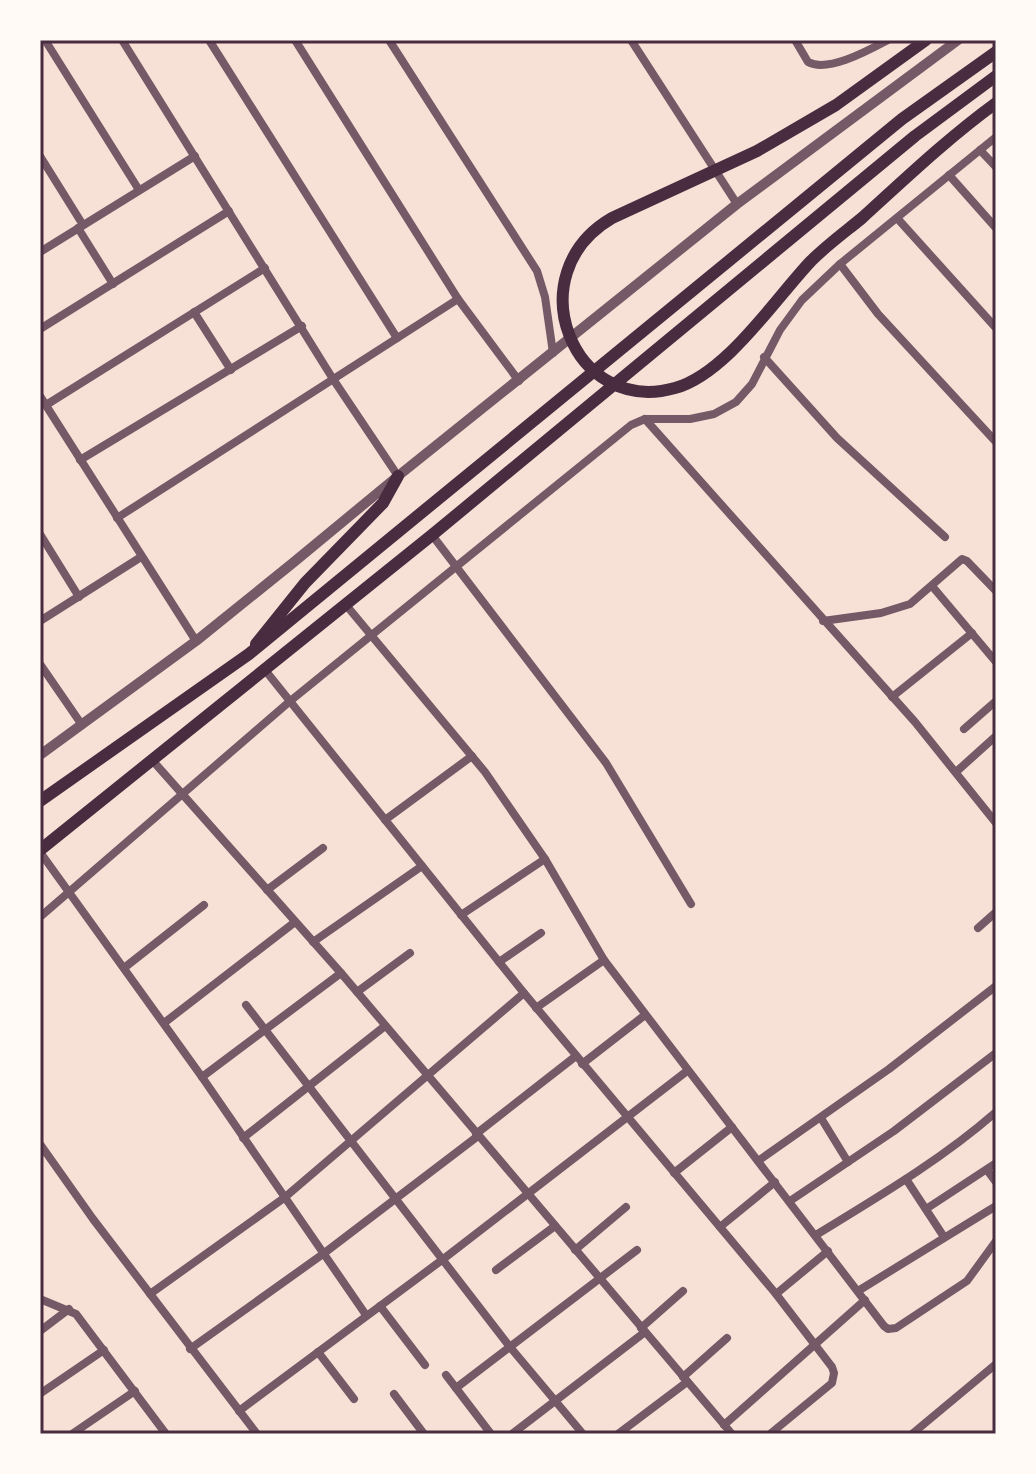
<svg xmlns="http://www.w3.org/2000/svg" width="1036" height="1474" viewBox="0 0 1036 1474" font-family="'PT Sans',sans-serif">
	<rect width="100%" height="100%" fill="#f7e1d7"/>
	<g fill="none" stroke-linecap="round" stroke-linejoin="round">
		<g stroke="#755966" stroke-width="8">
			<polyline points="45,40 139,190"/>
			<polyline points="122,40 333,379 398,476"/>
			<polyline points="209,40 397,338"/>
			<polyline points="295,40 458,299 519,381"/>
			<polyline points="389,40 537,271 545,297 553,353"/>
			<polyline points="631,40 737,204"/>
			<path d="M 795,40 L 808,62 C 828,73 869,50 888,40"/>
			<polyline points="980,150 996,167"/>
			<polyline points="40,156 83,225"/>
			<polyline points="949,175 996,228"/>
			<polyline points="897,218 996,328"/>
			<polyline points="78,228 113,284"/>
			<polyline points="40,252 195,156"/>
			<polyline points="840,264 878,314 996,442"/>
			<polyline points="194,312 231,370"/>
			<polyline points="40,329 229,211"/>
			<polyline points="764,357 837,438 945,537"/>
			<polyline points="40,396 196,641"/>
			<polyline points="46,405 265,268"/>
			<polyline points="645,419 915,722 996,823"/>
			<polyline points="80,460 302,326"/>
			<polyline points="117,518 458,299"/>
			<polyline points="40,534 79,597"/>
			<polyline points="432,535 606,763 691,904"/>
			<polyline points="932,586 996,662"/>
			<polyline points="346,605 485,772 545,859 604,960 884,1326 888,1329 896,1328 967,1281 996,1241"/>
			<polyline points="40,621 141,557"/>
			<polyline points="823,621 881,613 910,604 962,559 967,561 996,591"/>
			<polyline points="40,664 82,725"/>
			<polyline points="265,670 524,993 776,1294 832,1367 834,1373 832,1383 770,1434"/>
			<polyline points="892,697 972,633"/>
			<polyline points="964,729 996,701"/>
			<polyline points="153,761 341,973 732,1434"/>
			<polyline points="956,772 996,736"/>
			<polyline points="385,820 472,756"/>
			<polyline points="40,852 202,1077 366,1315"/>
			<polyline points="267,890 323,848"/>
			<polyline points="461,915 545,859"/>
			<polyline points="40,917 289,702 631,425 645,419 690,419 714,414 736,402 752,384 780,330 802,300 840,264 996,137"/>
			<polyline points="978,928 996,912"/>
			<polyline points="313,942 422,866"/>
			<polyline points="499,962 541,933"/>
			<polyline points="124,968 204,905"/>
			<polyline points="357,992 410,953"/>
			<polyline points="246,1005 510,1347 583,1434"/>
			<polyline points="536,1008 604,960"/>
			<polyline points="164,1023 295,922"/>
			<polyline points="582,1064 645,1015"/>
			<polyline points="202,1077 341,973"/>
			<polyline points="821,1118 848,1162"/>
			<polyline points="476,1134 576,1056"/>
			<polyline points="243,1138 385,1026"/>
			<polyline points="40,1144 93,1219 257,1434"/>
			<polyline points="758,1161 889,1069 996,986"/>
			<polyline points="987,1170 996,1182"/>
			<polyline points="674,1173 732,1127"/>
			<polyline points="906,1179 944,1237"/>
			<polyline points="790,1201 894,1131 996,1053"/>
			<polyline points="926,1209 996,1163"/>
			<polyline points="720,1227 775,1182"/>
			<path d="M 816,1235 C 878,1197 941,1160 996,1112"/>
			<polyline points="575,1250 626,1207"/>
			<polyline points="496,1270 555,1226"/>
			<polyline points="858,1291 996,1206"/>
			<polyline points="150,1294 284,1198 524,993"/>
			<polyline points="776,1294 828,1251"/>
			<polyline points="40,1299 76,1314 166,1434"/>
			<polyline points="380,1306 425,1365"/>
			<polyline points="641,1328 683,1291"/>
			<polyline points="40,1331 69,1309"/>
			<polyline points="190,1349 323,1254 478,1136"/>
			<polyline points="318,1352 354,1399"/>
			<polyline points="446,1375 491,1434"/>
			<polyline points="683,1377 727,1338"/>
			<polyline points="456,1388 637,1250"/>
			<polyline points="41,1393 104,1350"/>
			<polyline points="394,1394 424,1434"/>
			<polyline points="239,1411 442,1260 687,1071"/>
			<polyline points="724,1425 865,1300"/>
			<polyline points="72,1434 135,1391"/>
			<polyline points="512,1434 645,1332"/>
			<polyline points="618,1434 687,1382"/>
			<polyline points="912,1434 996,1364"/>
		</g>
		<polyline stroke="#755966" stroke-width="10" points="40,755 196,641 294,562 398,476 737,204 958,40"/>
		<g stroke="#4a2c40" stroke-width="12">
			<path d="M 926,40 L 836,105 L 757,151 L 612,218 C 516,274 573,417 675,388 C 726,374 775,299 811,261 C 827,245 845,232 862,218 C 906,178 948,138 996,103"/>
			<polyline points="256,644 305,583 383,503 398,476"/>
			<polyline points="40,801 249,654 902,119 996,52"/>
			<polyline points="40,850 432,535 915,136 996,76"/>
		</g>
	</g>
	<rect width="1036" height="1474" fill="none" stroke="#fffaf5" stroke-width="84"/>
	<rect x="42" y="42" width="952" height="1390" fill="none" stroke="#4a2c40" stroke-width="3"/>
</svg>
